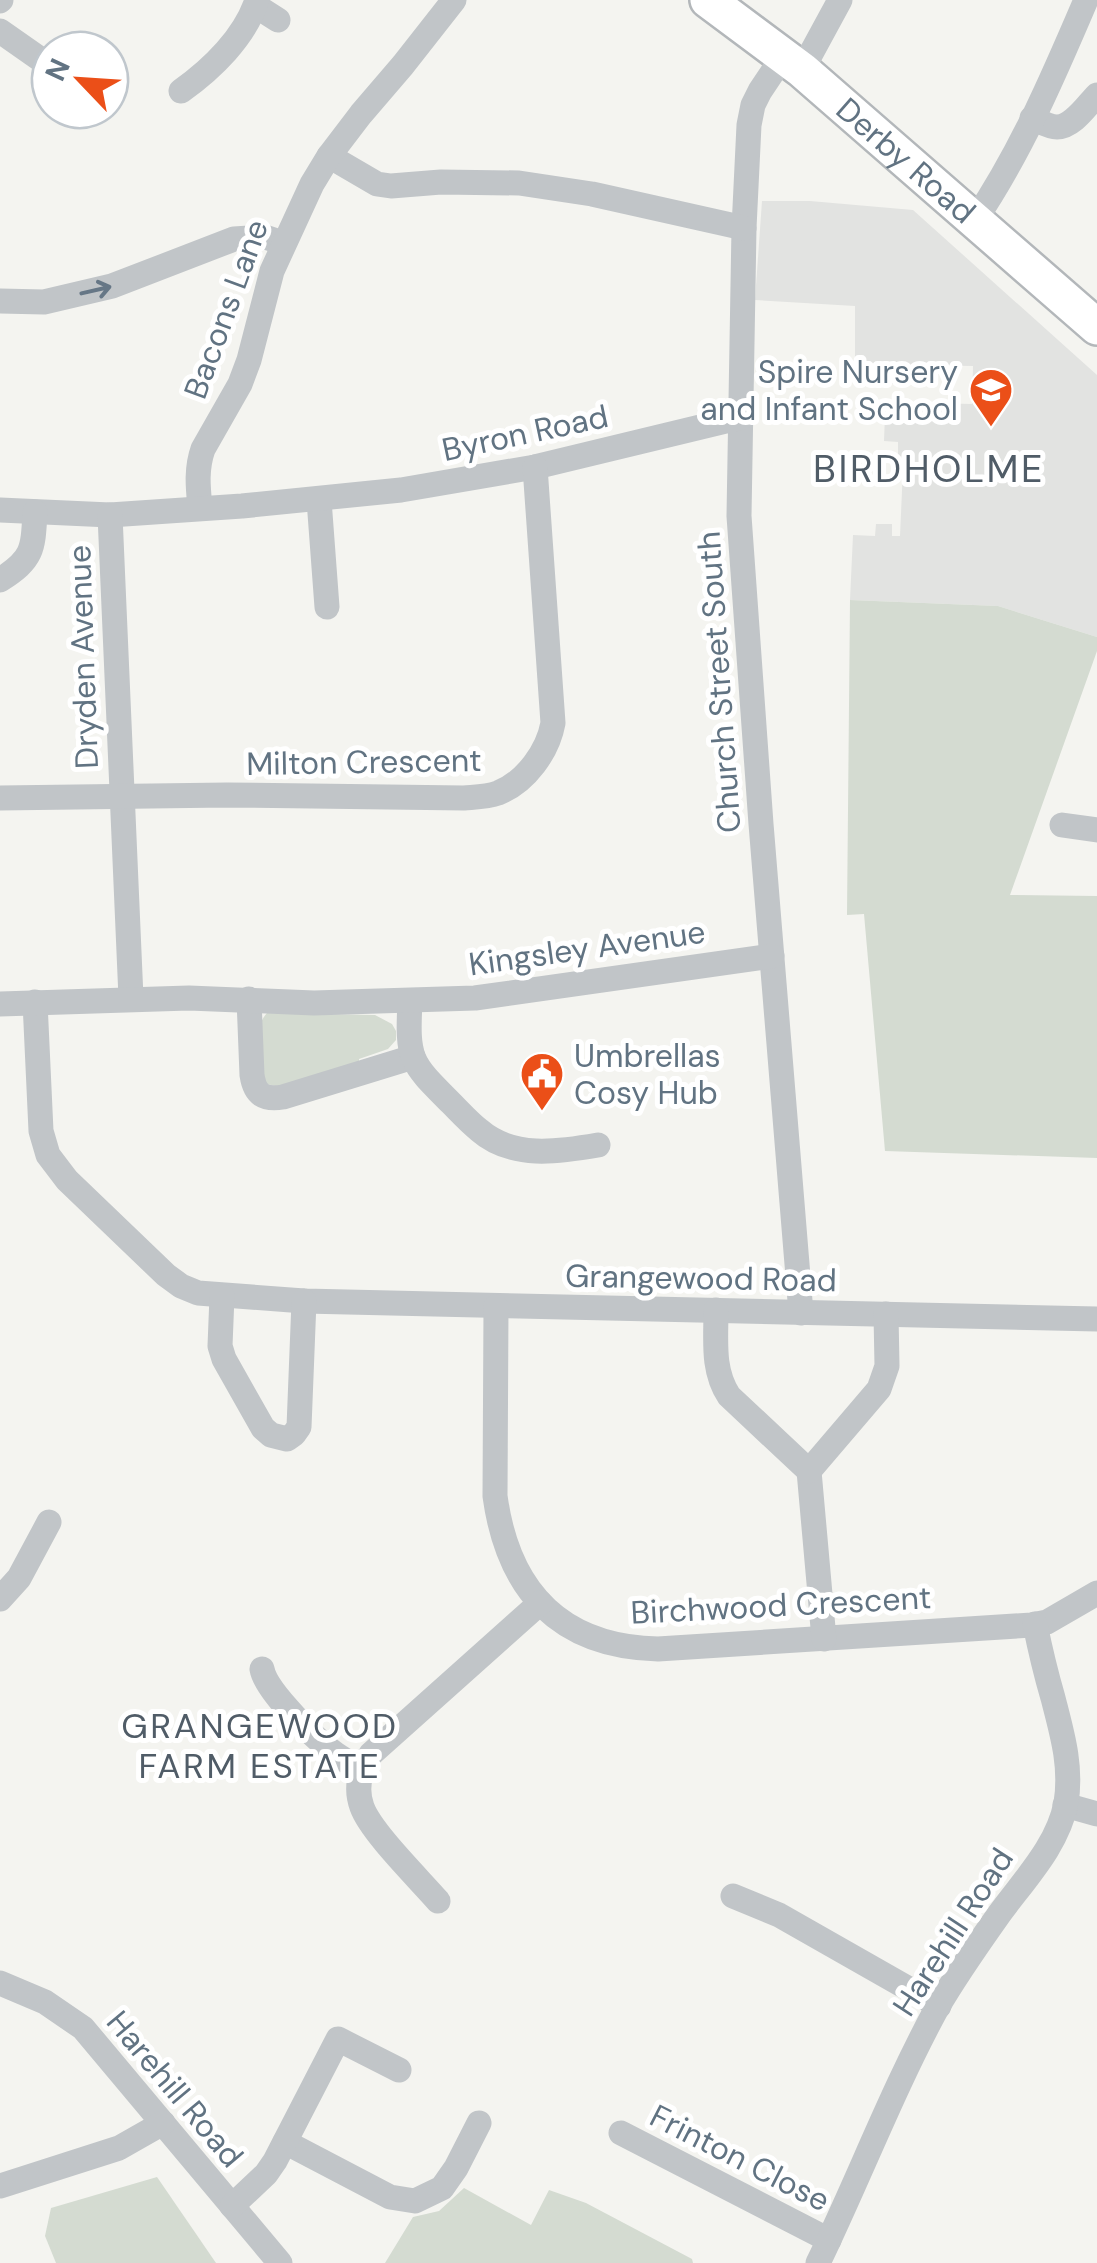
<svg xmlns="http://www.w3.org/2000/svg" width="1097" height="2263" viewBox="0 0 1097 2263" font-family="'DM Sans',sans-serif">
	<rect width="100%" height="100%" fill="#f4f4f0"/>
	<polygon fill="#e2e3e1" points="762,201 810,201 913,210 1097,375 1097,637 998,606 850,600 853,535 875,536 876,524 892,524 892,536 900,536 903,468 906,467 906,457 898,456 898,442 884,441 885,415 891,415 892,402 972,404 973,366 911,365 910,384 865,384 855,365 855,306 755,300"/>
	<g fill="#d4dbd1">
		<polygon points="850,600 998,606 1097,637 1097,651 1010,895 1097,896 1097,1158 885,1151 864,914 847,915"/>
		<path d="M 267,1013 L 375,1015 L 392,1024 L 396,1031 L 396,1040 L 388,1049 L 359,1059 L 359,1066 L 289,1089 L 262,1083 C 261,1061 251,1030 267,1013 Z"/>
		<polygon points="157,2177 216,2263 56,2263 45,2236 51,2208"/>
		<polygon points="464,2188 531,2225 549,2190 586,2203 692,2259 693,2263 385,2263 413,2217 439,2211"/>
	</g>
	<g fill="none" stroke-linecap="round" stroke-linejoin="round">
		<defs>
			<g id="highway">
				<path id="s1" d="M 708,0 L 802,70 L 1097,327"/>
			</g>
		</defs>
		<use href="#highway" stroke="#b3b7ba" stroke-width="40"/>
		<g stroke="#c1c5c8" stroke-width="25">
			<polyline points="0,1 1,0"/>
			<polyline points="256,6 278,20"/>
			<polyline points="0,31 50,66"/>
			<polyline points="784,55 760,91 753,105 749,125 744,228 739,516 761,824 801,1313"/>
			<polyline points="802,70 840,0"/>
			<path d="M 181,91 C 212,69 245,37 257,0"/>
			<path d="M 1032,118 C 1039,121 1049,127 1057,127 C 1073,127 1087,105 1097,95"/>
			<polyline points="329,156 377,184 391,186 441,182 519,183 592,194 744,228"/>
			<path d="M 975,220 C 1021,152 1054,75 1086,0"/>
			<polyline points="0,301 44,302 112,286 234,239 265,237 283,243"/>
			<polyline points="319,500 327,607"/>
			<path d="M 200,508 C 198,487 196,469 203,449 L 240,384 L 249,360 L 272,271 L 312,184 L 329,156 L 361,114 L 403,65 L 454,0"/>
			<polyline points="0,510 110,515 242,506 401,490 535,467 742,417"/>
			<polyline points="110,515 131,998"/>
			<path d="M 0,580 C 33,559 33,550 35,512"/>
			<path d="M 0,798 L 227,795 L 464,798 C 475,797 487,797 498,793 C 526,782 548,751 553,723 L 535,467"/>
			<polyline points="1062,825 1097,830"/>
			<path d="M 249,999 L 252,1075 C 255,1095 264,1100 283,1097 L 413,1057"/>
			<path d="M 410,1001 C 407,1060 410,1062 451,1103 C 460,1112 469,1122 479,1130 C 512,1159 558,1152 598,1145"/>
			<polyline points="35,1002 41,1131 48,1155 67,1180 166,1275 181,1286 198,1293 304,1301 1097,1319"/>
			<polyline points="0,1004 189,998 314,1003 475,998 772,956"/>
			<polyline points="222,1296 220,1346 224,1359 263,1428 271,1435 287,1439 294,1434 299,1427 304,1301"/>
			<path d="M 496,1307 L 495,1496 C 508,1591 560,1647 658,1649 L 1032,1625 L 1047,1622 L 1097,1593"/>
			<path d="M 716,1310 C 716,1341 712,1370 729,1396 L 809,1471 L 824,1639"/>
			<polyline points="809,1471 879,1389 887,1366 886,1314"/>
			<polyline points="0,1599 19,1578 49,1522"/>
			<path d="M 262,1669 C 266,1692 320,1744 340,1757 C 347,1762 354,1765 361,1769"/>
			<polyline points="1065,1805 1097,1814"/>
			<polyline points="733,1896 779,1915 939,2006"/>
			<path d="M 438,1901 C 419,1879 371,1832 362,1807 C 355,1788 360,1770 371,1754 L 540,1603"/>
			<polyline points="0,1983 45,2002 83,2028 280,2263"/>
			<polyline points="621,2133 829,2240"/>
			<polyline points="285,2142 390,2197 415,2201 442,2188 456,2168 479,2123"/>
			<polyline points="0,2186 119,2148 163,2123"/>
			<polyline points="232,2206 266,2174 275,2161 338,2039 399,2070"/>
			<path d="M 818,2263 C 859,2178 892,2091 937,2008 C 956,1975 978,1944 1000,1913 C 1025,1879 1058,1845 1066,1803 C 1072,1766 1062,1733 1053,1698 C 1046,1674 1040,1649 1035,1624"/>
		</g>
		<use href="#highway" stroke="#fff" stroke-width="35"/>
	</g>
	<defs><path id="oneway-shaft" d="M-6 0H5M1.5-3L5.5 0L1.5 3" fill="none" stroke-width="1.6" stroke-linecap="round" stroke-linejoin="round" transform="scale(2.5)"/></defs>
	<use stroke="#667786" href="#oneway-shaft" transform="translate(96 290) rotate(-13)"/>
	<defs>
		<symbol id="school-pin" viewBox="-11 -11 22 30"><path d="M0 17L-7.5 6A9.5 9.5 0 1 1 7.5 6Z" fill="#eb4f18" stroke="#fff"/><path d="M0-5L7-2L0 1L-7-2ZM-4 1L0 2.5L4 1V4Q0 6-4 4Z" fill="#fff"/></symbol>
		<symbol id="civic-pin" viewBox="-11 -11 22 30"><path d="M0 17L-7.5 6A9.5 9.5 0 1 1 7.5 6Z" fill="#eb4f18" stroke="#fff"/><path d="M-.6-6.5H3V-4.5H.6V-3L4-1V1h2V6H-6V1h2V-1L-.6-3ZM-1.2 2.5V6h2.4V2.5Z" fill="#fff"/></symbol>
	</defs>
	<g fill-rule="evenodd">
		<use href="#school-pin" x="966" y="365" width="50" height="68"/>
		<use href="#civic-pin" x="517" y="1049" width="50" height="68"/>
	</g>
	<g text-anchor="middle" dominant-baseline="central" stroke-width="10" stroke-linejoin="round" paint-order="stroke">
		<g font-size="32" fill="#617382" stroke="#fff">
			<text stroke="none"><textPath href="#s1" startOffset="255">Derby Road</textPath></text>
			<text transform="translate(226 309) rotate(-70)">Bacons Lane</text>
			<text transform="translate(525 433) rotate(-12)">Byron Road</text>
			<text transform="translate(83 657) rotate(-92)">Dryden Avenue</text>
			<text transform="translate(719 682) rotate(-94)">Church Street South</text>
			<text transform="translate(364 762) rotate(-1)">Milton Crescent</text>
			<text transform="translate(587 948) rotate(-8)">Kingsley Avenue</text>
			<text transform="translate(701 1278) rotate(1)">Grangewood Road</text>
			<text transform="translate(781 1605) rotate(-3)">Birchwood Crescent</text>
			<text transform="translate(953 1932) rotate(-57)">Harehill Road</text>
			<text transform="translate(175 2089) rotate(50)">Harehill Road</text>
			<text transform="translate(740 2158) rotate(27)">Frinton Close</text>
		</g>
		<g font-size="32" fill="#617382" stroke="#fff" text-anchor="end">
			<text x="958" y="372">Spire Nursery<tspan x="958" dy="37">and Infant School</tspan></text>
			<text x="574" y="1056" text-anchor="start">Umbrellas<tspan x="574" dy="37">Cosy Hub</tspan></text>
		</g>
		<g font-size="35" letter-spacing="2.5" fill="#505c67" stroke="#fff">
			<text x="260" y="1726">GRANGEWOOD<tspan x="260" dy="40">FARM ESTATE</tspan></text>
		</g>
		<g font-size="38" letter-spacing="2.5" fill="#505c67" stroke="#fff">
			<text x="929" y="469">BIRDHOLME</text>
		</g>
	</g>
	<g transform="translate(80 80) rotate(295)"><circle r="48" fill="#ffffff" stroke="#c0c7cd" stroke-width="2.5"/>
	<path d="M0-8L18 38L0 25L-18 38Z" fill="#eb4f18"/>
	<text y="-15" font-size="28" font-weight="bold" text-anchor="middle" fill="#617382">N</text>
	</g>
</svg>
